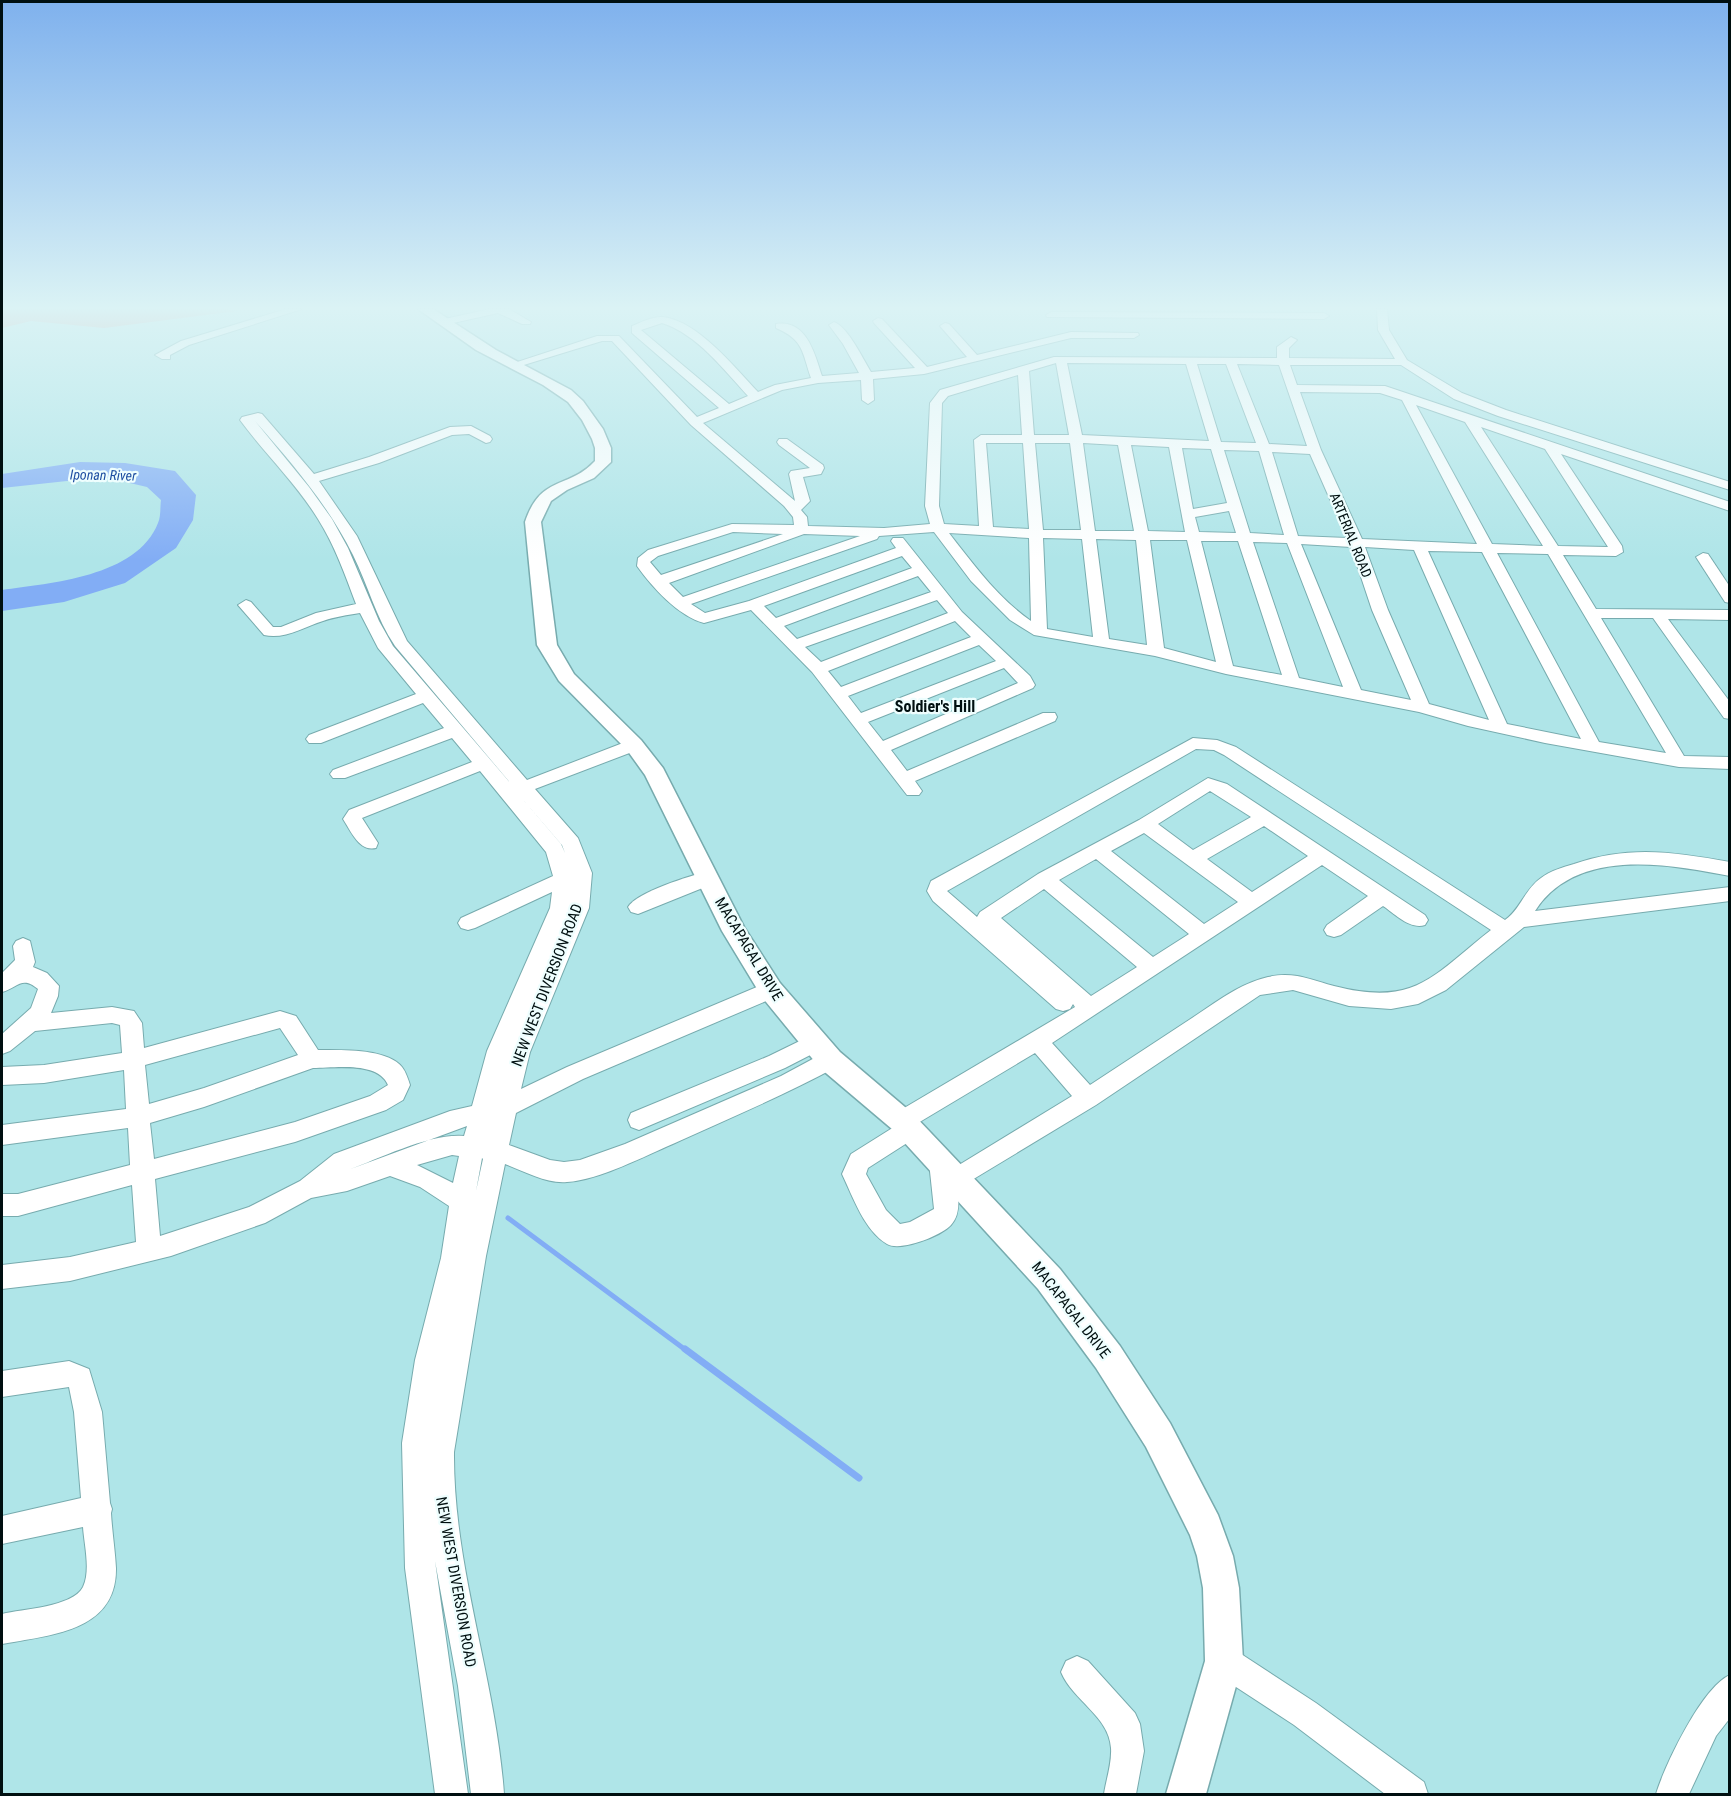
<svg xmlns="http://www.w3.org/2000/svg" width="1731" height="1796" viewBox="0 0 1731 1796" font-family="'Roboto Condensed',sans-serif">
	<rect width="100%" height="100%" fill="#afe5e8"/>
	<polygon fill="#d79795" points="2,309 226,309 237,311 104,328 31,321 2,328"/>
	<path fill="#82adf5" d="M 80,462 L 125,463 L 175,471 L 196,495 L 193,520 L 176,548 L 125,583 L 64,602 L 2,611 L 2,590 C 50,583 137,577 158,523 C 161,517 160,507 161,500 L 147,487 L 104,477 L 2,488 L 2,474 Z"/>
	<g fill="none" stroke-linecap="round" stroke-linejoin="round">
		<polyline stroke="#82adf5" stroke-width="5" points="508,1218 687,1351"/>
		<polyline stroke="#82adf5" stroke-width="7" points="685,1349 859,1478"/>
		<defs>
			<g id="minor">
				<polygon points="286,309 302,309 189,345 170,355 170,359 162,359 155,355 181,341"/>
				<polygon points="490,309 509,309 531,322 530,324 522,324 498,313 444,325 439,322 440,320"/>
				<path d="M 1377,309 L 1387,309 L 1389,330 L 1407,360 L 1462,393 L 1506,410 L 1730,482 L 1730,490 L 1498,416 L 1454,399 L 1401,365 L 1290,365 L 1297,385 L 1385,386 L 1730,502 L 1730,511 L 1561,454 L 1622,546 L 1623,552 L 1616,556 L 1563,555 L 1596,609 L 1730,610 L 1730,620 L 1668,619 L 1730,702 L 1730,719 L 1724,718 L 1653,618 L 1601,618 L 1684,756 L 1730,757 L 1730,769 L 1679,767 L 1545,743 L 1468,726 L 1419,712 L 1226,674 L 1155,656 L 1034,635 L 1010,620 L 971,581 L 934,532 L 879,536 L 877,539 L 691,604 L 705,613 L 749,601 L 896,548 L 891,541 L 893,538 L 903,538 L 962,612 L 1030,676 L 1035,685 L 1033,688 L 891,750 L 907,771 L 1043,713 L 1055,713 L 1057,717 L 1055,721 L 915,781 L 922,791 L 919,795 L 907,795 L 812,672 L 751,610 L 704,623 C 678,616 652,587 637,566 L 638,558 L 648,550 L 732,524 L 794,525 L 793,517 L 784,506 L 691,425 L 612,341 L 602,341 L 514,368 L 508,365 L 597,336 L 619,336 L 697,417 L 719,408 L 632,333 L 632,326 C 641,322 653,316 663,317 C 698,321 735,368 758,392 L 775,385 L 811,378 C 802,352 804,340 776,328 L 776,324 C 807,319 815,355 822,376 L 859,373 L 843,344 L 829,325 L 834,322 C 848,327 863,359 871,372 L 915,368 L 874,323 L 873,321 L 878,318 L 882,319 L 927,367 L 967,357 L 940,326 L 945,323 L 949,324 L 977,355 L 1071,332 L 1138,333 L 1139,335 L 1134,338 L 1071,338 L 924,374 L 873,379 L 874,400 L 868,404 L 862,400 L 861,380 L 818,383 L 782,390 L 703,423 L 795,501 L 789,474 L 791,471 L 810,468 L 779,445 L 777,442 L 779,439 L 787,439 L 823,465 L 824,468 L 821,474 L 803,477 L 810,501 L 801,510 L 807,517 L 808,526 L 884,528 L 930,524 L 925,506 L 930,403 L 940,390 L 1054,357 L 1277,358 L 1277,347 L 1291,337 L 1297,340 L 1289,348 L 1289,358 L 1395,359 L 1378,330 ZM 662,323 C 697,334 724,370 748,396 L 729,404 L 641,330 ZM 1056,363 L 1069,435 L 1034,435 L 1029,371 ZM 1067,363 L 1186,364 L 1209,441 L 1082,435 ZM 1197,364 L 1226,364 L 1256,443 L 1221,442 ZM 1237,364 L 1279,365 L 1307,446 L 1269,444 ZM 1018,375 L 1022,435 L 981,435 L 974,440 L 979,526 L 944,524 L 939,506 L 942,403 L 948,396 ZM 1300,392 L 1380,393 L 1402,400 L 1477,544 L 1362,539 L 1321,450 ZM 1416,405 L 1465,422 L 1543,546 L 1492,544 ZM 1481,427 L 1545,449 L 1608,547 L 1558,546 ZM 986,443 L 1023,443 L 1029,529 L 993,527 ZM 1035,443 L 1070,443 L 1081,530 L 1043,530 ZM 1083,443 L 1118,445 L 1134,531 L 1095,531 ZM 1131,445 L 1169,447 L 1185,532 L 1148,531 ZM 1182,448 L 1211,449 L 1227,503 L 1193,509 ZM 1224,450 L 1259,451 L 1284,535 L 1250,533 ZM 1272,452 L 1310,454 L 1347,538 L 1298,536 ZM 1229,511 L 1236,533 L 1199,532 L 1195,517 ZM 733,532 L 783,534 L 661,575 L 650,562 L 658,556 ZM 949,533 L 1029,538 L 1031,621 C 998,598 973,564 949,533 ZM 804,534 L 860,536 L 683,597 L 669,583 ZM 1043,538 L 1082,539 L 1093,637 L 1047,629 ZM 1096,539 L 1136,540 L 1147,645 L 1109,639 ZM 1150,540 L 1187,540 L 1216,662 L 1164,648 ZM 1201,541 L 1238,541 L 1282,675 L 1233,666 ZM 1253,542 L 1287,543 L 1343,687 L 1299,678 ZM 1301,544 L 1351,547 L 1372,610 L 1411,700 L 1361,690 ZM 1365,547 L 1414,550 L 1489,720 L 1429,704 L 1388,610 ZM 1428,551 L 1482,552 L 1581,739 L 1507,724 ZM 1497,553 L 1548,554 L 1666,753 L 1599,742 ZM 902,556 L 912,568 L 776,618 L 764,606 ZM 918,576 L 931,592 L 797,639 L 784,626 ZM 937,600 L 948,613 L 821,662 L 805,647 ZM 955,621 L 971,637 L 841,687 L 828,671 ZM 979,645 L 996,661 L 861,713 L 848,696 ZM 1004,668 L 1018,683 L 883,741 L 868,722 Z"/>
				<polygon points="1051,312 1324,313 1329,316 1324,319 1047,317 1046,315"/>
				<path d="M 258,413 L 262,414 L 314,474 L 369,457 L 450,427 L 471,426 L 490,436 L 492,439 L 490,442 L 486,443 L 469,434 L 452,435 L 379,463 L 319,481 L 357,536 L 407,641 L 527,780 L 628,741 L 640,741 L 643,745 L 640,749 L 535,789 L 578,838 L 592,873 L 589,908 L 530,1052 L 521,1089 L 567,1067 L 764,984 L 771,982 L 778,984 L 781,990 L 778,996 L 583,1079 L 516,1113 L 509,1145 L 550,1160 L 564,1162 L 580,1160 L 625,1144 L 781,1076 L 822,1054 L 830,1051 L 838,1054 L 841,1060 L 838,1066 C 785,1095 730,1118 675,1143 C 645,1156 599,1180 567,1182 C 547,1184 524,1171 505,1164 L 486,1256 L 454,1452 C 453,1568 496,1679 504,1794 L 471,1794 L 458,1686 L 435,1561 L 468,1794 L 435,1794 L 405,1568 L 402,1443 L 415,1360 L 441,1258 L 449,1206 L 420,1187 L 390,1176 L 347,1191 L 311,1198 L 265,1223 L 171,1256 L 70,1281 L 2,1289 L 2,1265 L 70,1257 L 136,1242 L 132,1185 L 18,1216 L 2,1216 L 2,1194 L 18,1194 L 130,1165 L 128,1128 L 2,1145 L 2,1125 L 126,1109 L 124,1070 L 44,1083 L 2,1085 L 2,1067 L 44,1065 L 122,1053 L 120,1025 L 112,1023 L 35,1031 L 10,1051 L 2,1054 L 2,1034 L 31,1008 L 38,989 C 22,975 17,988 2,992 L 2,973 L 15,960 L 13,946 L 16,941 L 23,938 L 30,941 L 35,962 L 33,967 L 47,973 L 59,986 L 58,996 L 51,1013 L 112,1007 L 134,1011 L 142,1023 L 144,1048 L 280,1011 L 296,1016 L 318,1050 C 340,1050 387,1048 402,1067 C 406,1072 408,1079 410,1085 L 403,1100 L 386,1110 L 295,1142 L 155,1179 L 160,1236 L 249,1207 L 300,1181 L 334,1154 L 450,1111 L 472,1106 L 487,1051 L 550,908 L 552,892 L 475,928 L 468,930 L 461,928 L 458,923 L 461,918 L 553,876 L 546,852 L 480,771 L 362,818 L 378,843 L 376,848 C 359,852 351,831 343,819 L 349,810 L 472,762 L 452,738 L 345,778 L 333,778 L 330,774 L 333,770 L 444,728 L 423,703 L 321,743 L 309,743 L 306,739 L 309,735 L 416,694 L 378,648 L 360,613 C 348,615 334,617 323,621 C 304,627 284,640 264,635 L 238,605 L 246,600 L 251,602 L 273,627 L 281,627 L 316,613 L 356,604 C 345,575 335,546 318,519 C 296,483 265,454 240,420 L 242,417 ZM 255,421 C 292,463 328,505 353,555 C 368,585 376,618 395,646 L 512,785 L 393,646 L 379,621 L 348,548 L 332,519 L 309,487 ZM 519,795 L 562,845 L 565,853 L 561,844 ZM 280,1028 L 298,1055 L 204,1088 L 149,1104 L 145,1065 ZM 313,1068 C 334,1068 378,1061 388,1085 L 370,1096 L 295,1122 L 154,1159 L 150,1123 L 204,1107 ZM 467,1126 L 464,1136 C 430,1133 381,1158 348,1170 ZM 452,1155 L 459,1156 L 453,1183 L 417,1165 ZM 482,1158 L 483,1159 L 476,1191 Z"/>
				<polygon points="1703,553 1708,554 1730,587 1730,603 1725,602 1696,557"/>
				<path d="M 1193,738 L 1217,740 L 1236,747 L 1505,920 C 1520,910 1525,889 1541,878 C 1550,871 1563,867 1574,864 C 1629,845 1674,852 1730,862 L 1730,876 C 1667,864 1576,847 1535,911 L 1730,887 L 1730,901 L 1524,927 L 1446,990 L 1418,1004 L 1391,1009 L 1349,1006 L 1293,990 L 1260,995 L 1096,1105 L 957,1189 C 959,1201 960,1215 951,1225 C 941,1236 900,1252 887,1244 C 864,1230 853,1197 842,1174 L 851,1154 L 894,1127 L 891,1121 L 894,1114 L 1075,1007 L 1073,1004 L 1070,1009 L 1063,1011 L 1056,1009 L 933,901 L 927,891 L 931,881 ZM 1196,749 L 1214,750 L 1224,755 L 1491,930 C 1432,976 1416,1007 1334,986 C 1311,980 1294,971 1268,977 C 1238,984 1214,1004 1189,1020 C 1156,1042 1123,1063 1090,1085 L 1052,1043 L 1322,865 L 1368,896 L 1327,925 L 1324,930 L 1327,935 L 1334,937 L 1341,935 L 1383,906 C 1395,914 1410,930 1425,925 L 1428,920 L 1425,915 L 1227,784 L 1208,778 L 1139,820 L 1038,874 L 980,912 L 977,917 L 947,891 ZM 1210,791 L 1251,817 L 1193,850 L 1158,824 ZM 1264,826 L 1308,856 L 1252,892 L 1207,859 ZM 1144,833 L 1238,902 L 1204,924 L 1111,851 ZM 1096,859 L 1189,934 L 1153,957 L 1059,880 ZM 1044,889 L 1137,967 L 1091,996 L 1001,918 ZM 1035,1053 L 1072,1096 L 954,1168 L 949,1155 L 941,1152 L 933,1155 L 929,1162 L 934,1209 L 910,1222 L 900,1224 L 886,1210 L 866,1174 L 868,1168 L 918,1136 L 921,1129 L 918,1123 Z"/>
				<path d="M 708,871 L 715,873 L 718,878 L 715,883 L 638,914 L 631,912 L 628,907 C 637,892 690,876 708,871 Z"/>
				<polygon points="814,1034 822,1037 825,1043 822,1049 785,1068 639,1130 631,1127 628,1120 631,1113 769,1056"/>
				<path d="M 69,1361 L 89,1369 L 102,1412 L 110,1503 L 112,1509 L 111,1513 C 112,1531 115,1550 116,1568 C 117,1632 49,1635 2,1644 L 2,1614 C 22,1609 73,1607 83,1587 C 91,1570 84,1544 83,1527 L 2,1544 L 2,1516 L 81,1498 L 74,1412 L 69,1387 L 2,1397 L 2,1371 Z"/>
				<polygon points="1224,1645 1235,1650 1316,1703 1424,1782 1428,1794 1385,1794 1294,1725 1213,1672 1208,1661 1213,1650"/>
				<path d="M 1077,1656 L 1088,1661 L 1135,1713 L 1140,1724 L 1144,1751 L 1136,1794 L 1104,1794 C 1106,1780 1112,1763 1111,1748 C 1109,1716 1073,1701 1061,1672 L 1066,1661 Z"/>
				<path d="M 1730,1675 L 1730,1718 L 1716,1736 L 1689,1794 L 1656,1794 C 1665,1765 1702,1687 1730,1675 Z"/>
			</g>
			<path id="major" d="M 418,309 L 433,309 L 496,350 L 571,390 L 583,401 L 603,429 L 611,448 L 611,462 L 594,478 L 567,490 L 551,501 L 541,522 L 557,645 L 574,674 L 641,740 L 663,768 L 744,927 L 780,983 L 840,1052 L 912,1113 L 1060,1269 L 1120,1346 L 1170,1423 L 1218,1515 L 1233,1556 L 1239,1588 L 1243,1661 L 1206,1794 L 1166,1794 L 1205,1661 L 1203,1588 L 1197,1556 L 1190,1535 L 1146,1447 L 1096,1368 L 1038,1289 L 892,1129 L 820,1068 L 762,997 L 722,931 L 645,775 L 627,750 L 559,681 L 537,645 L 525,522 C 541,474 568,490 595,461 L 595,448 L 592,439 L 582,420 L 568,402 L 543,385 L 476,350 Z"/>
		</defs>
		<use href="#minor" stroke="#77abae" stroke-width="2"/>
		<use href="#major" stroke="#77abae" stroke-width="3"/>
		<use href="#minor" fill="#fff" fill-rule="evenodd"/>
		<use href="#major" fill="#fff" fill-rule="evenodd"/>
	</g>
	<linearGradient id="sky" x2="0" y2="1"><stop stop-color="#7fb1ed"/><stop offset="0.55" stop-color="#dbf3f5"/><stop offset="1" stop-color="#dbf3f5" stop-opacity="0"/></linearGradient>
	<rect width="1731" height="560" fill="url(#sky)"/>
	<g text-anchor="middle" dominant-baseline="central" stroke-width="4.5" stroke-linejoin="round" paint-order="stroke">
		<g font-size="14" font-style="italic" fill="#1d4da1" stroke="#eefefe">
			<text transform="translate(103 475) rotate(1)">Iponan River</text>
		</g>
		<g font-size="14" fill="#000f10" stroke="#eefefe">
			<text transform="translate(1351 535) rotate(68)">ARTERIAL ROAD</text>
		</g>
		<g font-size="15" fill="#000f10" stroke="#eefefe">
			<text transform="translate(749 949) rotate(59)">MACAPAGAL DRIVE</text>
			<text transform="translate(547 985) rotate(-69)">NEW WEST DIVERSION ROAD</text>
			<text transform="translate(1071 1310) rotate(52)">MACAPAGAL DRIVE</text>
			<text transform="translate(456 1582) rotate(80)">NEW WEST DIVERSION ROAD</text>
		</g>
		<g font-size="16" font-weight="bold" fill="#000f10" stroke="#eefefe">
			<text x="935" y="706">Soldier's Hill</text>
		</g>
	</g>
	<rect width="1731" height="1796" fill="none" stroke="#000f10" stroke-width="6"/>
</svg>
